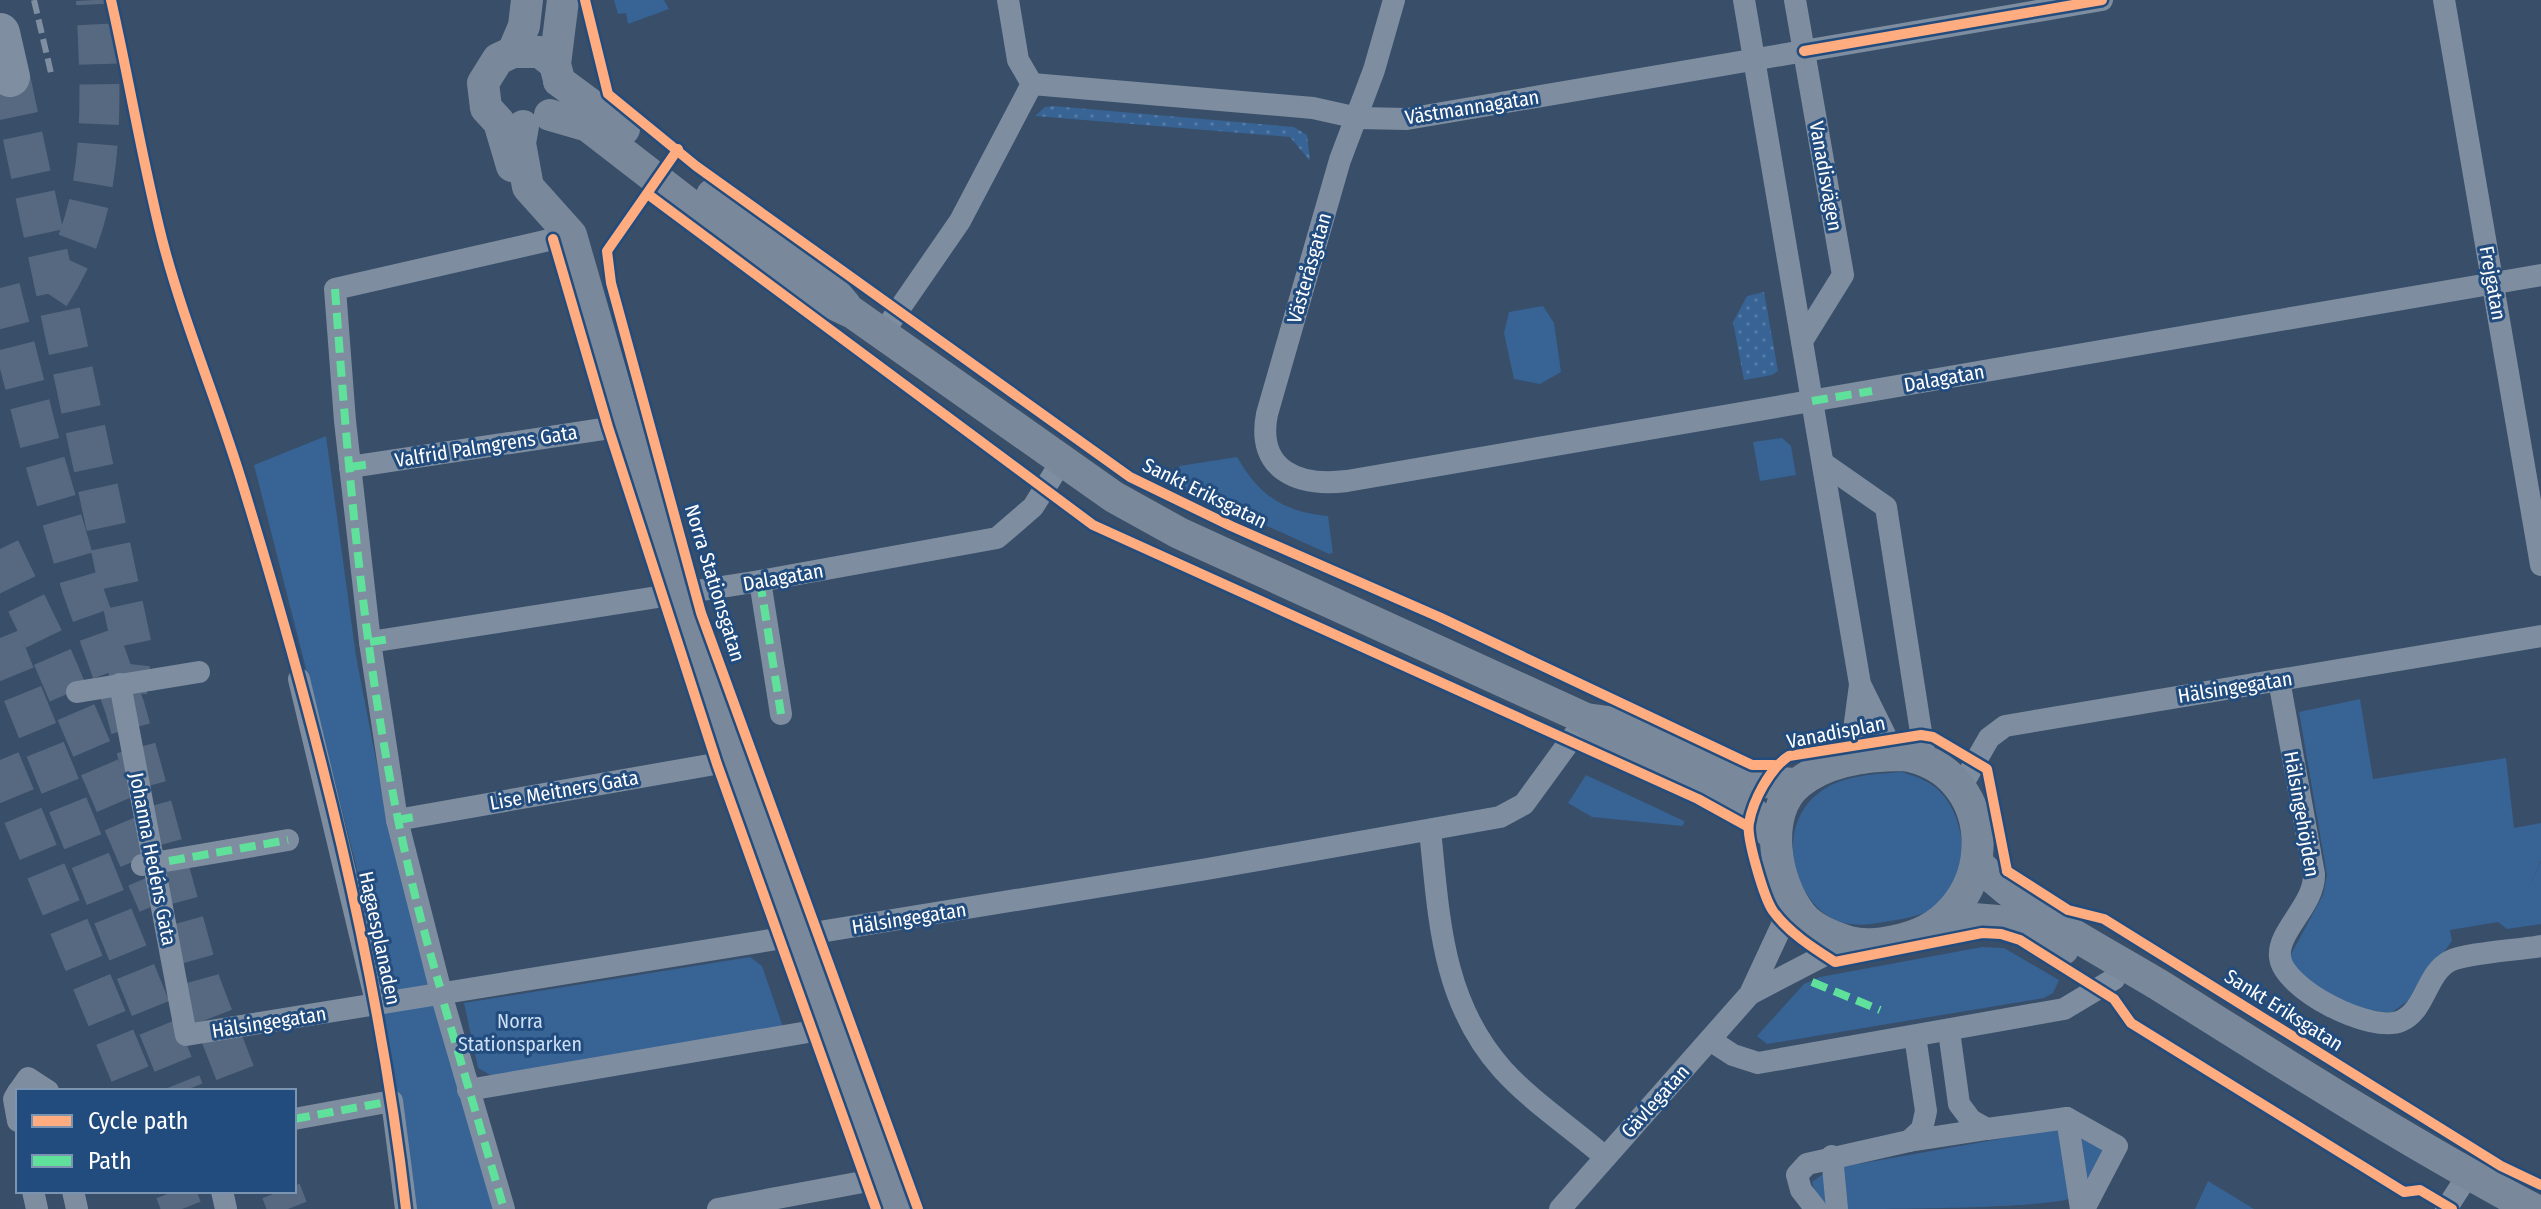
<svg xmlns="http://www.w3.org/2000/svg" width="2541" height="1209" viewBox="0 0 2541 1209" font-family="'Fira Sans Condensed',sans-serif">
	<defs>
		<pattern id="grass-dots" width="8" height="8" patternUnits="userSpaceOnUse" patternTransform="scale(2)"><rect width="8" height="8" fill="#376395"/><path d="M2 2h.1M6 6h.1" fill="none" stroke="#557aa5" stroke-width="1.8" stroke-linecap="round"/></pattern>
	</defs>
	<rect width="100%" height="100%" fill="#384e69"/>
	<g fill="url(#grass-dots)">
		<polygon points="1053,106 1294,127 1307,135 1310,161 1290,137 1035,116 1045,107"/>
		<polygon points="1764,292 1778,371 1772,375 1744,380 1733,322 1747,296"/>
	</g>
	<g fill="#376395">
		<polygon points="614,0 664,0 669,9 628,24 626,13 618,14"/>
		<polygon points="1543,306 1554,323 1561,372 1540,384 1514,379 1504,333 1509,312"/>
		<polygon points="326,436 356,656 387,817 502,1209 409,1209 381,999 356,865 254,465"/>
		<polygon points="1782,438 1791,446 1796,475 1760,481 1753,442"/>
		<path d="M 1237,457 C 1259,495 1283,512 1328,516 L 1333,553 L 1329,554 L 1183,488 L 1179,466 Z"/>
		<polygon points="2360,699 2373,779 2506,758 2514,828 2541,823 2541,861 2527,891 2541,862 2541,924 2507,929 2498,922 2450,930 2452,941 2409,1000 2391,1013 2354,1008 2296,973 2290,956 2323,895 2327,875 2299,712"/>
		<path d="M 1902,772 C 1918,777 1933,782 1944,796 C 1966,823 1972,880 1941,903 C 1924,916 1905,919 1884,922 C 1863,926 1843,927 1825,914 C 1788,885 1779,822 1820,792 C 1842,775 1875,774 1902,772 Z"/>
		<polygon points="1586,775 1684,821 1684,824 1682,826 1592,817 1568,803"/>
		<polygon points="1982,947 2004,948 2059,980 2053,993 2044,998 1767,1044 1757,1036 1804,984 1820,977"/>
		<polygon points="750,957 762,966 783,1027 492,1076 478,1068 464,1003"/>
		<path d="M 2067,1127 L 2107,1147 C 2098,1165 2090,1187 2072,1198 C 2043,1209 1873,1209 1830,1209 L 1816,1194 L 1812,1182 L 1830,1169 Z"/>
		<polygon points="2208,1181 2254,1209 2195,1209"/>
	</g>
	<g fill="none" stroke-linecap="round" stroke-linejoin="round">
		<g stroke="#566980" stroke-width="40" stroke-dasharray="40 20" stroke-linecap="butt">
			<polyline points="10,77 132,647 127,692"/>
			<polyline points="0,288 41,448 81,585 125,708 201,985 242,1091"/>
			<path d="M 50,295 C 109,207 101,100 96,0"/>
			<polyline points="0,549 52,656 158,904"/>
			<polyline points="0,638 184,1091"/>
			<polyline points="0,760 137,1091"/>
			<polyline points="175,1191 182,1209"/>
			<polyline points="281,1191 288,1209"/>
		</g>
		<g stroke="#7e8ea0" stroke-width="22">
			<polyline points="1008,0 1018,60 1032,84"/>
			<path d="M 1394,0 L 1374,70 L 1340,160 L 1267,414 C 1256,470 1298,487 1347,481 L 2541,275"/>
			<polyline points="1744,0 1860,684 1895,755"/>
			<polyline points="1795,0 1843,275 1802,341"/>
			<polyline points="2444,0 2541,565"/>
			<polyline points="1032,84 1313,108 1358,118 1407,119 2102,0"/>
			<polyline points="882,334 960,221 1032,84"/>
			<polyline points="1823,463 1886,507 1925,758"/>
			<polyline points="350,467 623,426"/>
			<polyline points="760,581 781,714"/>
			<polyline points="370,642 760,581 997,538 1033,507 1063,459"/>
			<polyline points="299,679 377,1006"/>
			<path d="M 2279,680 L 2314,874 C 2315,905 2277,931 2280,957 C 2283,989 2371,1034 2401,1021 C 2426,1010 2426,973 2450,961 C 2466,953 2520,950 2541,946"/>
			<polyline points="120,684 186,1035 1207,869 1500,817 1524,804 1586,719"/>
			<polyline points="77,692 199,672"/>
			<polyline points="1850,760 1860,685"/>
			<polyline points="1961,787 1989,738 2005,726 2541,636"/>
			<polyline points="397,820 732,761"/>
			<path d="M 1430,830 C 1439,916 1441,1001 1503,1070 C 1532,1102 1572,1128 1605,1157"/>
			<polyline points="142,865 288,840"/>
			<polyline points="1752,993 1850,942"/>
			<polyline points="1949,1031 1959,1104 1971,1120 1987,1129 2067,1118 2117,1146 2084,1209"/>
			<polyline points="1710,1040 1733,1055 1758,1063 2064,1009 2114,979"/>
			<polyline points="468,1090 831,1028"/>
			<polyline points="19,1091 28,1078 48,1091"/>
			<polyline points="18,1092 14,1099 18,1121"/>
			<polyline points="2067,1118 2081,1209"/>
			<polyline points="294,1119 392,1101 406,1209"/>
			<polyline points="1909,1141 1987,1129"/>
			<polyline points="1832,1156 1837,1209"/>
			<polyline points="33,1191 37,1209"/>
			<polyline points="73,1191 77,1209"/>
			<polyline points="222,1191 226,1209"/>
			<polyline points="504,1209 444,1004 397,820 370,642 345,421 335,289 571,235"/>
			<polyline points="718,1209 884,1178"/>
			<polyline points="1560,1209 1750,994 1783,923 1784,889"/>
			<polyline points="1816,1209 1801,1190 1797,1175 1807,1164 1909,1141 1922,1129 1926,1111 1915,1036"/>
			<polyline points="2446,1209 2468,1175"/>
		</g>
		<g stroke="#79899b" stroke-width="32">
			<polyline points="513,52 524,26 527,0"/>
			<polyline points="559,80 555,64 563,0"/>
			<polyline points="559,81 624,129"/>
			<polyline points="550,115 588,126 792,284 853,313 1114,497 1179,533 1586,719 1623,724 1735,776 1760,782 1797,784"/>
			<polyline points="523,126 520,143 528,187 571,235 675,595 896,1209"/>
			<polyline points="512,166 499,122 486,108 483,83 498,59 513,52 540,52 555,64"/>
			<polyline points="712,195 809,262 845,305"/>
			<polyline points="1586,719 1615,746 1753,813 1775,837"/>
			<path d="M 1903,755 C 2003,770 2002,915 1903,939 C 1886,943 1867,947 1849,942 C 1833,937 1813,930 1802,916 C 1775,884 1762,812 1799,783 C 1827,760 1869,755 1903,755 Z"/>
			<path d="M 1978,864 C 2028,914 2098,948 2159,985 C 2282,1062 2405,1141 2533,1209"/>
			<polyline points="1949,917 2010,922 2063,949"/>
		</g>
		<polyline stroke="#7f8ea0" stroke-width="40" points="0,33 10,77"/>
		<polyline stroke="#7f8ea0" stroke-width="6" stroke-dasharray="14 6" stroke-linecap="butt" points="34,0 51,73"/>
		<g stroke="#60e19b" stroke-width="8" stroke-dasharray="16 8" stroke-linecap="butt">
			<path d="M 335,289 C 352,523 372,762 440,987"/>
			<polyline points="1812,401 1872,391"/>
			<polyline points="350,467 371,464"/>
			<polyline points="760,581 781,714"/>
			<polyline points="370,642 390,639"/>
			<polyline points="397,820 420,816"/>
			<polyline points="169,861 288,840"/>
			<polyline points="1812,982 1880,1010"/>
			<polyline points="444,1004 504,1209"/>
			<polyline points="294,1119 392,1101"/>
		</g>
		<defs>
			<g id="cycleway">
				<path d="M 111,0 C 129,79 142,160 162,239 C 184,324 219,405 244,489 C 316,724 378,964 406,1209"/>
				<polyline points="585,0 608,94 696,166 1130,477 1231,526 1439,617 1752,765 1774,765"/>
				<polyline points="1804,51 2102,0"/>
				<polyline points="678,149 607,251 611,283 701,613 918,1209"/>
				<polyline points="649,195 1093,525 1698,799 1747,826"/>
				<polyline points="553,239 608,427 717,764 876,1209"/>
				<path d="M 2007,871 L 1987,769 L 1933,737 L 1921,735 L 1789,756 C 1770,768 1753,800 1749,823 C 1746,837 1764,898 1773,911 C 1788,932 1813,948 1835,962 L 1982,933 L 2001,934 L 2020,940 L 2114,999 L 2131,1023 L 2404,1192 L 2420,1190 L 2452,1209"/>
				<polyline points="2007,871 2068,910 2104,919 2501,1166 2541,1185"/>
			</g>
		</defs>
		<use href="#cycleway" stroke="#234c7e" stroke-width="15"/>
		<use href="#cycleway" stroke="#ffac80" stroke-width="10"/>
	</g>
	<g text-anchor="middle" dominant-baseline="central" stroke-width="6" stroke-linejoin="round" paint-order="stroke">
		<g font-size="20" fill="#fff" stroke="#234c7e">
			<text transform="translate(1472 107) rotate(-9)">Västmannagatan</text>
			<text transform="translate(1826 176) rotate(80)">Vanadisvägen</text>
			<text transform="translate(1309 268) rotate(-74)">Västeråsgatan</text>
			<text transform="translate(2493 283) rotate(80)">Frejgatan</text>
			<text transform="translate(1944 378) rotate(-10)">Dalagatan</text>
			<text transform="translate(486 446) rotate(-9)">Valfrid Palmgrens Gata</text>
			<text transform="translate(1205 493) rotate(26)">Sankt Eriksgatan</text>
			<text transform="translate(783 577) rotate(-10)">Dalagatan</text>
			<text transform="translate(715 583) rotate(73)">Norra Stationsgatan</text>
			<text transform="translate(2235 687) rotate(-9)">Hälsingegatan</text>
			<text transform="translate(1836 732) rotate(-11)">Vanadisplan</text>
			<text transform="translate(564 790) rotate(-10)">Lise Meitners Gata</text>
			<text transform="translate(2302 814) rotate(80)">Hälsingehöjden</text>
			<text transform="translate(153 859) rotate(79)">Johanna Hedéns Gata</text>
			<text transform="translate(909 918) rotate(-9)">Hälsingegatan</text>
			<text transform="translate(380 938) rotate(78)">Hagaesplanaden</text>
			<text transform="translate(2284 1010) rotate(32)">Sankt Eriksgatan</text>
			<text transform="translate(269 1022) rotate(-9)">Hälsingegatan</text>
			<text transform="translate(1655 1101) rotate(-48)">Gävlegatan</text>
		</g>
		<g font-size="20" fill="#ccdff5" stroke="#234c7e">
			<text x="520" y="1021">Norra<tspan x="520" dy="23">Stationsparken</tspan></text>
		</g>
	</g>
	<rect x="16" y="1089" width="280" height="104" fill="#234c7e" stroke="#7b94b2" stroke-width="2"/>
	<rect x="32" y="1115" width="40" height="12" fill="#ffac80" stroke="#7b94b2" stroke-width="2"/>
	<text x="88" y="1129" font-size="24" fill="#ffffff">Cycle path</text>
	<rect x="32" y="1155" width="40" height="12" fill="#60e19b" stroke="#7b94b2" stroke-width="2"/>
	<text x="88" y="1169" font-size="24" fill="#ffffff">Path</text>
</svg>
